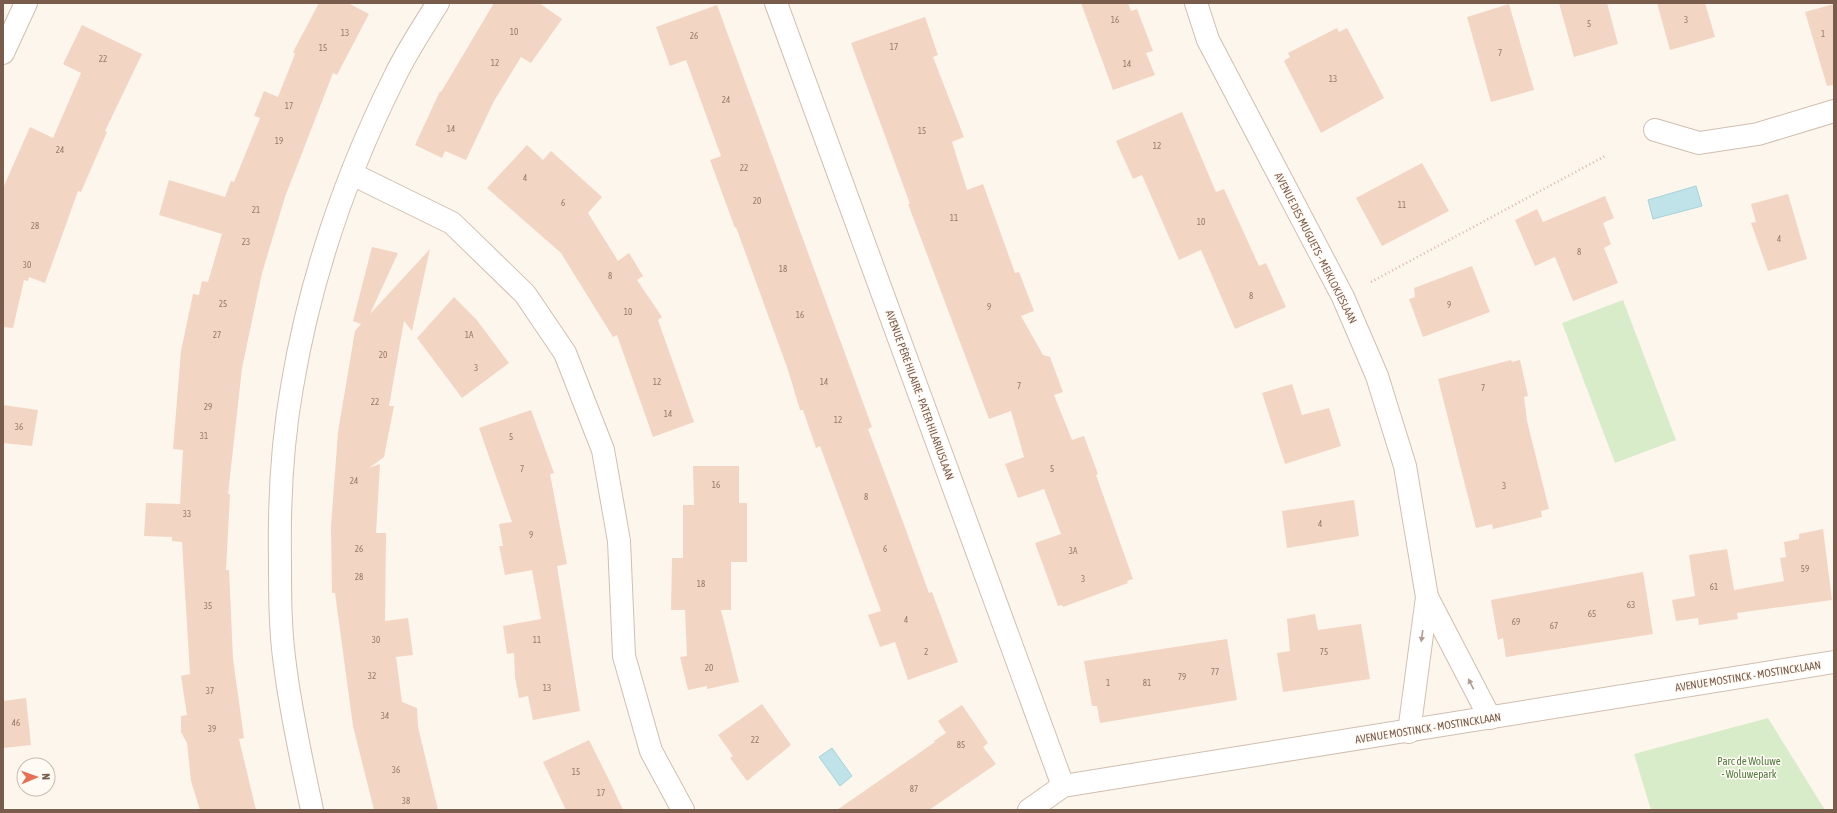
<svg xmlns="http://www.w3.org/2000/svg" width="1837" height="813" viewBox="0 0 1837 813" font-family="'Asap Condensed',sans-serif">
	<rect width="100%" height="100%" fill="#fdf6ec"/>
	<g fill="#d8ecc9">
		<polygon points="1623,300 1676,440 1615,463 1562,323"/>
		<polygon points="1768,718 1825,810 1651,810 1634,754"/>
	</g>
	<g fill="#bfe3e8" stroke="#a5d3da">
		<polygon points="1696,186 1702,206 1653,219 1648,200"/>
		<polygon points="832,748 852,776 840,786 819,757"/>
	</g>
	<g fill="#f3d5c3">
		<polygon points="319,3 348,3 369,14 337,75 333,73 285,197 262,273 242,368 228,494 230,494 226,570 229,570 233,659 244,738 239,739 256,810 200,810 191,781 187,743 181,732 181,716 187,715 181,676 190,674 182,542 172,541 172,537 144,536 146,503 180,504 183,450 173,449 181,351 193,294 199,295 202,281 208,282 222,234 159,215 169,180 225,197 231,181 234,182 260,118 254,116 264,91 278,97 295,54 293,52"/>
		<polygon points="494,3 539,3 562,19 531,63 521,57 494,101 466,160 445,151 442,158 415,145 440,91 441,92"/>
		<polygon points="1081,3 1128,3 1131,11 1137,9 1153,51 1146,53 1155,75 1113,90"/>
		<polygon points="1559,3 1607,3 1618,44 1574,57"/>
		<polygon points="1657,3 1705,3 1715,37 1670,50"/>
		<polygon points="1509,4 1534,90 1491,102 1467,17"/>
		<polygon points="1834,4 1834,85 1827,86 1805,12"/>
		<polygon points="717,5 872,427 868,429 900,514 929,593 932,592 958,662 908,680 895,642 880,647 868,615 881,611 820,446 816,448 803,410 800,410 788,370 736,227 735,228 710,160 721,156 686,60 670,66 656,27"/>
		<polygon points="925,17 938,55 933,57 964,137 952,142 967,190 983,184 1015,273 1019,272 1034,311 1021,316 1043,355 1050,357 1063,392 1054,395 1072,440 1084,436 1098,474 1096,475 1133,579 1127,581 1128,583 1063,607 1062,605 1058,606 1035,543 1061,534 1044,489 1018,498 1005,464 1024,457 1011,411 989,419 908,204 910,204 851,43"/>
		<polygon points="82,25 142,54 105,131 107,132 81,192 78,191 45,283 29,277 28,281 24,280 13,328 3,327 3,188 30,127 53,138 81,73 63,64"/>
		<polygon points="1337,28 1339,32 1347,28 1384,98 1321,133 1284,61 1290,57 1288,53"/>
		<polygon points="1182,112 1216,192 1224,189 1259,266 1266,263 1286,307 1235,329 1201,250 1179,260 1142,175 1133,179 1116,141"/>
		<polygon points="527,145 543,160 551,151 602,197 588,213 618,261 629,253 643,276 637,280 662,317 658,320 694,422 653,437 617,335 613,337 561,253 487,188"/>
		<polygon points="1422,163 1449,211 1382,246 1356,198"/>
		<polygon points="1788,194 1807,259 1768,271 1751,223 1756,222 1751,204"/>
		<polygon points="1605,196 1614,218 1603,223 1611,244 1604,248 1618,283 1573,301 1555,257 1535,266 1515,220 1537,209 1543,222"/>
		<polygon points="372,247 398,253 370,314 430,249 412,331 404,321 389,406 394,406 384,457 369,468 380,464 376,533 386,533 385,621 408,618 413,655 396,657 402,702 417,708 418,727 438,810 374,810 353,726 335,593 332,593 331,527 338,432 355,331 361,324 353,321"/>
		<polygon points="1472,266 1490,312 1423,337 1409,299 1415,297 1414,288"/>
		<polygon points="454,297 476,319 509,363 462,398 417,338"/>
		<polygon points="1511,360 1512,362 1520,360 1528,396 1524,397 1527,421 1549,509 1541,511 1542,517 1493,529 1492,524 1476,528 1438,379"/>
		<polygon points="1292,384 1302,415 1329,408 1341,446 1285,464 1262,393"/>
		<polygon points="3,405 38,410 32,446 3,443"/>
		<polygon points="531,410 554,473 550,474 567,564 557,566 580,711 533,720 528,696 519,698 515,677 514,653 507,654 503,626 541,619 532,570 505,575 499,546 503,546 499,524 512,522 479,428"/>
		<polygon points="693,466 739,466 739,503 747,503 747,562 731,562 731,610 721,610 739,682 707,689 707,686 688,690 680,657 687,656 685,610 671,610 672,558 683,558 683,505 694,505"/>
		<polygon points="1354,500 1359,536 1287,548 1282,511"/>
		<polygon points="1823,529 1832,600 1737,613 1738,619 1699,625 1698,618 1676,621 1672,600 1695,596 1689,555 1727,549 1734,590 1784,581 1780,558 1786,557 1784,542 1799,539 1799,534"/>
		<polygon points="1643,572 1653,634 1506,657 1503,638 1498,640 1491,600"/>
		<polygon points="1315,614 1318,630 1361,624 1370,679 1283,692 1277,653 1290,651 1287,619"/>
		<polygon points="1227,639 1237,700 1100,723 1097,706 1092,706 1084,661"/>
		<polygon points="26,698 31,745 3,748 3,701"/>
		<polygon points="762,704 791,745 747,781 730,758 733,756 718,735"/>
		<polygon points="962,705 988,743 983,747 996,764 929,810 837,810 935,742 934,741 946,733 938,721"/>
		<polygon points="589,740 610,782 623,810 566,810 543,762"/>
	</g>
	<g fill="none" stroke-linecap="round" stroke-linejoin="round">
		<defs>
			<g id="minor">
				<polyline points="776,3 1063,786"/>
				<polyline points="1196,3 1208,40 1343,297 1377,376 1405,466 1427,597 1409,732"/>
				<polyline points="3,53 26,3"/>
				<polyline points="1655,130 1699,143 1758,134 1834,111"/>
				<polyline points="352,174 452,223 525,294 565,353 603,450 619,541 624,656 651,751 683,810"/>
				<polyline points="1427,597 1490,718"/>
				<path d="M 312,810 C 302,762 291,714 285,665 C 280,630 280,594 280,560 C 279,502 282,443 292,387 C 310,279 346,174 395,76 C 407,51 423,27 438,3"/>
				<polyline points="1029,810 1063,786 1834,662"/>
			</g>
		</defs>
		<use href="#minor" stroke="#d1beb0" stroke-width="24"/>
		<polyline stroke="#d9b8a5" stroke-width="2.5" stroke-dasharray="1 3" stroke-linecap="butt" points="1371,282 1607,155"/>
		<use href="#minor" stroke="#fff" stroke-width="22"/>
	</g>
	<defs><path id="oneway-solid" d="M-6-.8H1V-3.2L6.5 0L1 3.2V.8H-6Z"/></defs>
	<g fill="#af9d94">
		<use href="#oneway-solid" transform="translate(1422 636) rotate(98)"/>
		<use href="#oneway-solid" transform="translate(1471 684) rotate(-117)"/>
	</g>
	<g text-anchor="middle" dominant-baseline="central" stroke-width="3" stroke-linejoin="round" paint-order="stroke">
		<g font-size="9" fill="#987a6a">
			<text x="1115" y="20">16</text>
			<text x="1686" y="20">3</text>
			<text x="1589" y="24">5</text>
			<text x="514" y="32">10</text>
			<text x="345" y="33">13</text>
			<text x="1823" y="34">1</text>
			<text x="694" y="36">26</text>
			<text x="894" y="47">17</text>
			<text x="323" y="48">15</text>
			<text x="1500" y="53">7</text>
			<text x="103" y="59">22</text>
			<text x="495" y="63">12</text>
			<text x="1127" y="64">14</text>
			<text x="1333" y="79">13</text>
			<text x="726" y="100">24</text>
			<text x="289" y="106">17</text>
			<text x="451" y="129">14</text>
			<text x="922" y="131">15</text>
			<text x="279" y="141">19</text>
			<text x="1157" y="146">12</text>
			<text x="60" y="150">24</text>
			<text x="744" y="168">22</text>
			<text x="525" y="178">4</text>
			<text x="757" y="201">20</text>
			<text x="563" y="203">6</text>
			<text x="1402" y="205">11</text>
			<text x="256" y="210">21</text>
			<text x="954" y="218">11</text>
			<text x="1201" y="222">10</text>
			<text x="35" y="226">28</text>
			<text x="1779" y="239">4</text>
			<text x="246" y="242">23</text>
			<text x="1579" y="252">8</text>
			<text x="27" y="265">30</text>
			<text x="783" y="269">18</text>
			<text x="610" y="276">8</text>
			<text x="1251" y="296">8</text>
			<text x="223" y="304">25</text>
			<text x="1449" y="305">9</text>
			<text x="989" y="307">9</text>
			<text x="628" y="312">10</text>
			<text x="800" y="315">16</text>
			<text x="217" y="335">27</text>
			<text x="469" y="335">1A</text>
			<text x="383" y="355">20</text>
			<text x="476" y="368">3</text>
			<text x="657" y="382">12</text>
			<text x="824" y="382">14</text>
			<text x="1019" y="386">7</text>
			<text x="1483" y="388">7</text>
			<text x="375" y="402">22</text>
			<text x="208" y="407">29</text>
			<text x="668" y="414">14</text>
			<text x="838" y="420">12</text>
			<text x="19" y="427">36</text>
			<text x="204" y="436">31</text>
			<text x="511" y="437">5</text>
			<text x="522" y="469">7</text>
			<text x="1052" y="469">5</text>
			<text x="354" y="481">24</text>
			<text x="716" y="485">16</text>
			<text x="1504" y="486">3</text>
			<text x="866" y="497">8</text>
			<text x="187" y="514">33</text>
			<text x="1320" y="524">4</text>
			<text x="531" y="535">9</text>
			<text x="359" y="549">26</text>
			<text x="885" y="549">6</text>
			<text x="1073" y="551">3A</text>
			<text x="1805" y="569">59</text>
			<text x="359" y="577">28</text>
			<text x="1083" y="579">3</text>
			<text x="701" y="584">18</text>
			<text x="1714" y="587">61</text>
			<text x="1631" y="605">63</text>
			<text x="208" y="606">35</text>
			<text x="1592" y="614">65</text>
			<text x="906" y="620">4</text>
			<text x="1516" y="622">69</text>
			<text x="1554" y="626">67</text>
			<text x="376" y="640">30</text>
			<text x="537" y="640">11</text>
			<text x="926" y="652">2</text>
			<text x="1324" y="652">75</text>
			<text x="709" y="668">20</text>
			<text x="1215" y="672">77</text>
			<text x="372" y="676">32</text>
			<text x="1182" y="677">79</text>
			<text x="1108" y="683">1</text>
			<text x="1147" y="683">81</text>
			<text x="547" y="688">13</text>
			<text x="210" y="691">37</text>
			<text x="385" y="716">34</text>
			<text x="16" y="723">46</text>
			<text x="212" y="729">39</text>
			<text x="755" y="740">22</text>
			<text x="961" y="745">85</text>
			<text x="396" y="770">36</text>
			<text x="576" y="772">15</text>
			<text x="914" y="789">87</text>
			<text x="601" y="793">17</text>
			<text x="406" y="801">38</text>
		</g>
		<g font-size="11" fill="#7a5c4d" stroke="#fffaf3">
			<text transform="translate(1316 248) rotate(63)">AVENUE DES MUGUETS - MEIKLOKJESLAAN</text>
			<text transform="translate(920 395) rotate(70)">AVENUE PÈRE HILAIRE - PATER HILARIUSLAAN</text>
			<text transform="translate(1748 676) rotate(-9)">AVENUE MOSTINCK - MOSTINCKLAAN</text>
			<text transform="translate(1428 728) rotate(-9)">AVENUE MOSTINCK - MOSTINCKLAAN</text>
		</g>
		<g font-size="11" fill="#537a41" stroke="#fffaf3">
			<text x="1749" y="761">Parc de Woluwe<tspan x="1749" dy="13">- Woluwepark</tspan></text>
		</g>
	</g>
	<rect width="1837" height="813" fill="none" stroke="#7a5c4d" stroke-width="8"/>
	<g transform="translate(36 777) rotate(88)"><circle r="19" fill="#fffaf3" stroke="#cabbb1"/>
	<path d="M0-3L7 15L0 10L-7 15Z" fill="#e76f51"/>
	<text y="-6" font-size="11" font-weight="bold" text-anchor="middle" fill="#7a5c4d">N</text>
	</g>
</svg>
